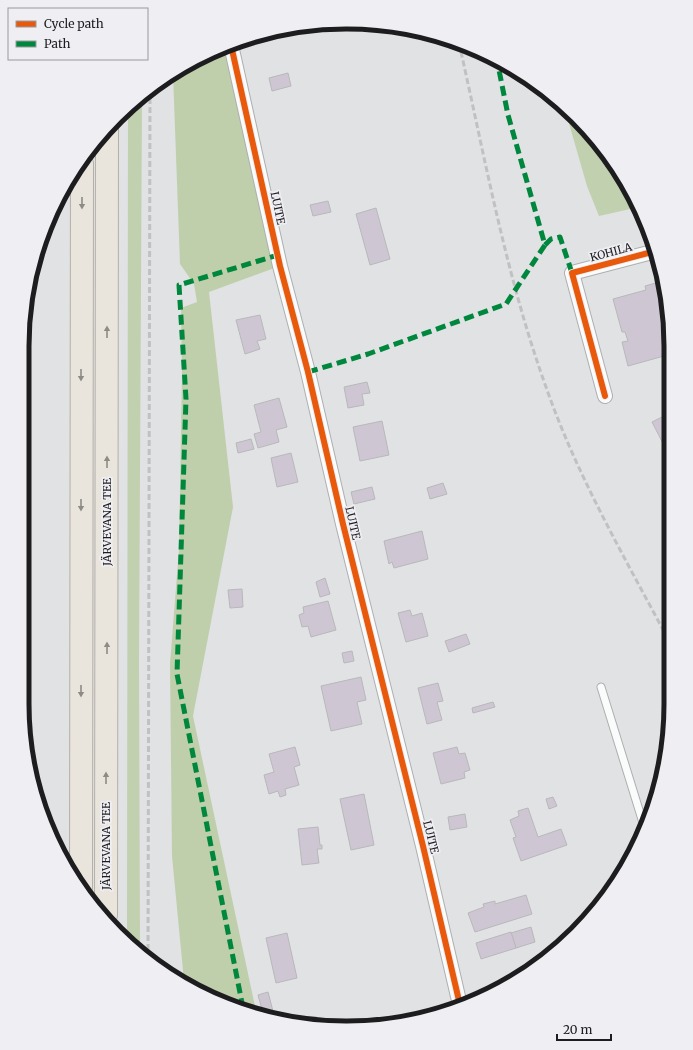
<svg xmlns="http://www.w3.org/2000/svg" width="693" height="1050" viewBox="0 0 693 1050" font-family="Merriweather,serif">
	<rect width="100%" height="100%" fill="#e1e2e4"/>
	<g fill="#c1d0ae">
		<polygon points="142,95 139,661 140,952 127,937 128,109"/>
		<polygon points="564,106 604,149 639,207 599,216 587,186"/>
	</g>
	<polygon fill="#bfcfab" points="231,45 280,266 209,292 233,507 193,716 256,1011 223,1003 184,981 172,856 170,664 179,549 182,373 181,308 197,302 194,284 180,264 173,74 203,55"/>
	<g fill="#cec7d3" stroke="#b8b8ba">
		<polygon points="288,73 291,86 272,91 269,78"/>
		<polygon points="328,201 331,212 313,216 310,205"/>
		<polygon points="376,208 390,259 370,265 356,214"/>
		<polygon points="663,281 670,326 670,357 665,359 664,356 628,366 622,342 628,341 625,332 622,332 613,299 646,290 645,286"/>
		<polygon points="260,315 266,339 257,341 260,349 245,354 236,320"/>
		<polygon points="367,382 370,393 362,394 364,405 348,408 344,387"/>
		<polygon points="279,398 287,427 276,430 279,442 258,448 254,434 261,432 254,405"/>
		<polygon points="670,413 670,457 652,422"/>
		<polygon points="382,421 389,455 360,461 353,427"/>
		<polygon points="251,439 254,449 238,453 236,443"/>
		<polygon points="291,453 298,482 277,487 271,458"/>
		<polygon points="443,483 447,494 430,499 427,488"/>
		<polygon points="372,487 375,499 354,504 351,492"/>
		<polygon points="422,531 428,559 394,568 392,562 389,564 384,541"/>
		<polygon points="325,578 330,594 320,597 316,582"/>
		<polygon points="242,589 243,607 230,608 228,590"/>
		<polygon points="328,601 336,630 311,637 308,626 302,627 299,615 304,613 303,607"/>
		<polygon points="410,610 412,616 422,613 428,636 406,642 398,613"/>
		<polygon points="466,634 470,644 449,652 445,641"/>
		<polygon points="352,651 354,661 344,663 342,653"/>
		<polygon points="361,677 366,700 357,702 362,724 331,731 321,686"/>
		<polygon points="438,683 443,701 437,702 442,720 427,724 418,688"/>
		<polygon points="493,702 495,707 473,713 472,708"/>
		<polygon points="295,747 300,765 294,767 299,785 285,789 286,795 280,797 278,791 269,794 264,775 274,772 269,754"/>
		<polygon points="457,747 459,754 465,753 470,770 464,772 465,778 441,784 433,753"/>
		<polygon points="364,794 374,845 351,850 340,799"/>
		<polygon points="553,797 557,806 549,809 546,799"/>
		<polygon points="528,808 538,837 561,829 567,845 521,861 513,838 516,837 510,820 519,816 518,811"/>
		<polygon points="465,814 467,827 450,830 448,817"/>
		<polygon points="318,827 320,845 322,845 322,849 317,849 319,863 302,865 298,829"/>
		<polygon points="526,895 532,914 475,932 468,913 484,907 483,904 495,901 495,904"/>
		<polygon points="531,927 535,942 516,948 511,933"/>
		<polygon points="511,932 516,948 481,959 476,943"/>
		<polygon points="287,933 297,978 276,983 266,938"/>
		<polygon points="268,992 274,1015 263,1013 258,995"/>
	</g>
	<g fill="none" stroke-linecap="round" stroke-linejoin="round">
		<defs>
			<polyline id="lane" points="601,687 644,826"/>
			<g id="street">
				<polyline points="231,45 280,266 308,372 343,524 423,846 460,1005"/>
				<polyline points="605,396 572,273 656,251"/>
			</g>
			<g id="highway">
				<polyline points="81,888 82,164"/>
				<polyline points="106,915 107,128"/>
			</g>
		</defs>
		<use href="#lane" stroke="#aeafb1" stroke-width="9"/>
		<use href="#street" stroke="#aeafb1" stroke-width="16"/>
		<use href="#highway" stroke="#b4afa7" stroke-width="24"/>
		<use href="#lane" stroke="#fafbfb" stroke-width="7"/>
		<use href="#street" stroke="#fafbfb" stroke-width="14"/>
		<use href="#highway" stroke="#eae5dc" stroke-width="22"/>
		<g stroke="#c1c1c2" stroke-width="3" stroke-dasharray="6 3" stroke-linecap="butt">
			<path d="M 459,43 C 485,158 506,276 546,387 C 577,476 625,558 669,641"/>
			<polyline points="148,959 150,89"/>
		</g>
		<g stroke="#00873e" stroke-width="5" stroke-dasharray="10 5" stroke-linecap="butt">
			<polyline points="545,245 551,239 560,237 572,273"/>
			<polyline points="308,372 368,354 506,304 545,245 508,115 497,60"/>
			<polyline points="243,1008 177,674 186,399 179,285 278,255"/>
		</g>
		<defs>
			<g id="cycleway">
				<polyline points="231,45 280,266 308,372 343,524 423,846 460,1005"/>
				<polyline points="605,396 572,273 656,251"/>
			</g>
		</defs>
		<use href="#cycleway" stroke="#eeeef3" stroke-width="8"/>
		<use href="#cycleway" stroke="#e8590c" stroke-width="6"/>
	</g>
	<defs><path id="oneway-solid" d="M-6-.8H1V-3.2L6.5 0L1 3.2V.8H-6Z"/></defs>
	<g fill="#8e8b87">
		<use href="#oneway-solid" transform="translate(82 203) rotate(90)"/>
		<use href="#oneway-solid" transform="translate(107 332) rotate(-90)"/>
		<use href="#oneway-solid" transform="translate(81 375) rotate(90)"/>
		<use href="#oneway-solid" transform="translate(107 462) rotate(-90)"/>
		<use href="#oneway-solid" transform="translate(81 505) rotate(90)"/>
		<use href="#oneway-solid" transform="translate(107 648) rotate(-90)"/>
		<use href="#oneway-solid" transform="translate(81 691) rotate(90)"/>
		<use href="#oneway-solid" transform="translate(106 778) rotate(-90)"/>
	</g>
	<g text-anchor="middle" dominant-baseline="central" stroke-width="3.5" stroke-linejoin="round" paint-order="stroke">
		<g font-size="11" fill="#1d1d1f" stroke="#eeeef3">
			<text transform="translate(278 208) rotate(78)">LUITE</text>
			<text transform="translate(611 252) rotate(-15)">KOHILA</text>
			<text transform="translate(107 522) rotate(-90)">JÄRVEVANA TEE</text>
			<text transform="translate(353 523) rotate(77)">LUITE</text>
			<text transform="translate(431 837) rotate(76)">LUITE</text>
			<text transform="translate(106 846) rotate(-90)">JÄRVEVANA TEE</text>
		</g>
	</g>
	<path d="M0 0H693V1050H0ZM346 29H347A317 317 0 0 1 664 346V704A317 317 0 0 1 347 1021H346A317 317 0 0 1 29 704V346A317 317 0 0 1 346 29Z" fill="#eeeef3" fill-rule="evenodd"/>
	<path fill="none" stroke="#1d1d1f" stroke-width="5" d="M346 29H347A317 317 0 0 1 664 346V704A317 317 0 0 1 347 1021H346A317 317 0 0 1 29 704V346A317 317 0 0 1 346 29Z"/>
	<rect x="8" y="8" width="140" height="52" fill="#eeeef3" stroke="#9a9a9e"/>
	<rect x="16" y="21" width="20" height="6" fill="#e8590c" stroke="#9a9a9e"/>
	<text x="44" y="28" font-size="12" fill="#1d1d1f">Cycle path</text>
	<rect x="16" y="41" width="20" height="6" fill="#00873e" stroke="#9a9a9e"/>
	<text x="44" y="48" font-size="12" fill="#1d1d1f">Path</text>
	<path d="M557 1034v6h54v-6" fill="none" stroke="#1d1d1f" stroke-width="2"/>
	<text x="563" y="1034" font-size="12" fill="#1d1d1f" stroke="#eeeef3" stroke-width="3" paint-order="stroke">20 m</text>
</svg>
